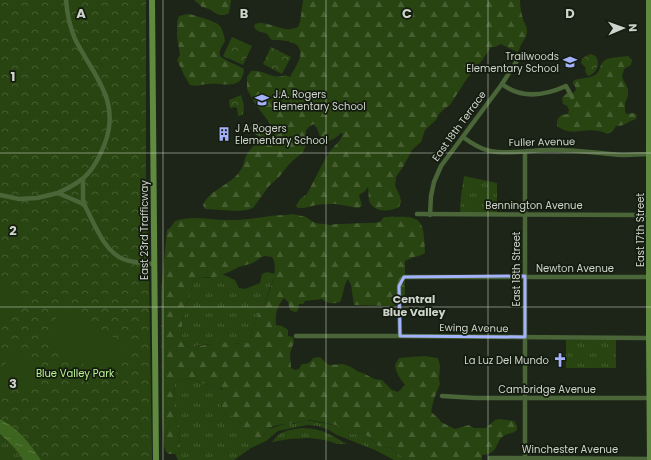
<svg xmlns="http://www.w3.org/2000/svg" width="651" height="460" viewBox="0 0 651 460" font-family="Poppins,sans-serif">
	<defs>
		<pattern id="grass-tufts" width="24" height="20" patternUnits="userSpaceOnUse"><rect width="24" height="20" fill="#284410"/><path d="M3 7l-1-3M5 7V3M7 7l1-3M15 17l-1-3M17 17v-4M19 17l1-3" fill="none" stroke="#465e31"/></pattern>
		<pattern id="forest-firs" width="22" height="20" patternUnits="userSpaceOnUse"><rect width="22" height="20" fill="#284410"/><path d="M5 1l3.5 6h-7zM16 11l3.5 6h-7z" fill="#465e31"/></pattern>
		<pattern id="park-crowns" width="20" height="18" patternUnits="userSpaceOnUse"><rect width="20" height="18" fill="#284410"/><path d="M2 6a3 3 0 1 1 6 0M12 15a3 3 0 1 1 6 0" fill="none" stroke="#465e31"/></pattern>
		<pattern id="water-ripples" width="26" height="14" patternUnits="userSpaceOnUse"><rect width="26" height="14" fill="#3e651f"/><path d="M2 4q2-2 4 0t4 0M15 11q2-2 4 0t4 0" fill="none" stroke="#597a3e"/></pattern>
	</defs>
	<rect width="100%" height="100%" fill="#1d2518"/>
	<g fill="url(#grass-tufts)">
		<polygon points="464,176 497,183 497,213 460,213 461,195"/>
		<polygon points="267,272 275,274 264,305 260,307 255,324 251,333 250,339 247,343 244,345 236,343 200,345 194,347 190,347 186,345 182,341 181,330 185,312 186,304 190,296 193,282 197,278 208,278 222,274 235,280 239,288 245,289 260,283 262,274"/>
		<rect x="566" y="340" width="50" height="28"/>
		<polygon points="180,379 195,380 201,383 218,387 223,390 223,396 221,406 227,415 231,415 237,417 244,428 263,437 269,429 288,423 293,424 306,420 340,426 351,434 362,433 369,437 378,446 390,448 407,460 394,460 375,450 337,435 327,429 318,426 307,425 278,431 266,441 251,448 234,460 178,460 175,454 180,452 180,448 179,436 180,428 175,416 174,408 174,396 175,384"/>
		<path d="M 303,428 C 324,429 329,434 347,444 L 337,444 L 325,440 L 310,438 L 289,439 L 272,442 C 281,430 288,430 303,428 Z"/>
		<path d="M 0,434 C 9,442 17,450 23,460 L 0,460 Z"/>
	</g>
	<g fill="url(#forest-firs)" fill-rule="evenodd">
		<polygon points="194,0 231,0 231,1 229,13 225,15 219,15 209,9 202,7"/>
		<path d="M 303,0 L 520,0 C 520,6 521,13 523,19 C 524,23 527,26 527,31 C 527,39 520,43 519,51 L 517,52 L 501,44 L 495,47 L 491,47 L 485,56 L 480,63 L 476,66 L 473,72 L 468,77 L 450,105 L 444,109 L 439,114 L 436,120 L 425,130 L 421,142 L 412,150 L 403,167 L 396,177 L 395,186 L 400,196 L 401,201 L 399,207 C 390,212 373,213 369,200 C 368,196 369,191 368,187 L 364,192 L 359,195 L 362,206 L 358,208 L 336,204 L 328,204 L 316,205 L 304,208 L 298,208 L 296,206 L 300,199 L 307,194 L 324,161 L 330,151 L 340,140 L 343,134 L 341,133 C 336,138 331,141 324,142 C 318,137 320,131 314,124 L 310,126 L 306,130 L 306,145 L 303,152 L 290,163 L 279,177 L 269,186 L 253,208 L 247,210 L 237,211 L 205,209 L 203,205 C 210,189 231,185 240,171 C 243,167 244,161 246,156 C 250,149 256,142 263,138 L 253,133 L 250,129 L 251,126 L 258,123 L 262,124 L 265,130 L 269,132 L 272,130 L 271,125 L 254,102 L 247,89 L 247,77 L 251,71 C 264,69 274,81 285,75 L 290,77 C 293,71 297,65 299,60 C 306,41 285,40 272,40 C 270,39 269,37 268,35 C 263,30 260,35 254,27 L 255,24 C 264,20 276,28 286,29 C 290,30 294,28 298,27 L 300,22 Z"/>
		<path d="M 188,14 C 194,15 216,21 220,26 C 223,30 224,36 225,41 C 222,46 219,50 220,56 C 227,62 236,64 244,69 C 242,92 223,82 209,84 C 202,84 197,87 190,85 L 184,75 L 177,60 L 180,55 L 177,37 L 177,22 L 179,16 Z"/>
		<path d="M 628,56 L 632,60 L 631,65 L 624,69 L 622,77 L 628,89 L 628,96 L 625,103 L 625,110 L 626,114 L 634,113 L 637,115 L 636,119 C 627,121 627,126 616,126 L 613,131 L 607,134 C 605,133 601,131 598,131 C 583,128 571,137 557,126 L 557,120 L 561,115 L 568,114 L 569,110 L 567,106 L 563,104 L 562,98 L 567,93 L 573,93 L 576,90 L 575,86 L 573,84 L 573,81 C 580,77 589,79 595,75 C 601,71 599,66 603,62 C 606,57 622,57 628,56 Z"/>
		<path d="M 293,214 L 306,217 L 315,223 L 324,224 L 330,225 L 336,224 L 341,224 L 364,223 L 373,223 L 380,222 L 384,217 C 420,216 424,215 425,253 L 419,256 L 414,257 L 405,261 L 405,300 L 399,305 L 390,306 L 354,305 L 351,285 L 348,279 C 343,286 344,294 340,302 C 332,304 328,304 322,299 L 305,301 L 303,304 L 299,304 L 298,311 L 295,312 L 290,310 L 288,302 L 284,298 C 277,306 275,314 276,325 L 282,326 L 288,330 L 288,336 L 293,337 L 294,342 L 290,353 L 291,368 L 295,370 L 299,369 L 302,364 C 308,364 310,363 313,358 L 320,357 L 325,362 L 329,365 L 343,364 L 351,367 L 357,371 L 365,374 L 374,379 L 382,380 L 392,390 L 398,392 L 405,385 C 399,377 397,375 395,365 L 399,358 L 424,356 L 438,358 L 440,366 L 439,379 L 440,384 L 434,399 L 431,411 C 434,416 438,416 441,422 L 455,429 L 469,425 L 474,428 L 486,428 L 495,420 L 500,419 L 514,421 L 517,426 L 517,430 C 515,431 513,433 511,433 C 509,434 506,434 505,435 C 494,441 500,454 482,455 L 482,460 L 407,460 L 390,448 L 378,446 L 369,437 L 362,433 L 351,434 C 347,432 345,429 341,427 C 338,425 313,420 308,420 C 304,420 300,422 296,423 C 288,424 275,424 269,429 C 265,433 264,439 257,438 C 241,435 245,416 227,415 C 218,405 223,401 223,389 L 218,387 L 201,383 L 195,380 L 180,379 L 175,384 L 174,396 L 174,408 L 175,416 L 180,428 L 179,436 L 180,448 L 180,452 L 175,454 L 169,454 L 166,452 L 164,446 L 162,417 L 161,292 L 167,230 L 170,228 L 175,221 C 193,215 209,220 227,220 C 247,221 267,215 286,215 ZM 265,256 L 272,257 C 280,268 269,293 264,305 L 260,307 L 255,324 L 251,333 L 250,339 L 247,343 L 244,345 L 229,342 L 190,347 L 186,345 L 182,341 L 181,330 L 185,312 L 186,304 L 190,296 L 193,282 L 197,278 L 215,277 L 229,272 L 239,267 L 253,263 L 260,258 Z"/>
	</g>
	<g fill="url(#park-crowns)">
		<path d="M 0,0 L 146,0 L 146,187 L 149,279 L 152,460 L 41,460 C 31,444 17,428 0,419 Z"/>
		<polygon points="232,37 252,46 243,65 223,56"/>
		<polygon points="271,47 291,57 282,74 263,64"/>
		<path d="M 591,54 C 603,57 598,74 588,76 L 585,71 L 586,68 L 581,63 C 582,57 586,56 591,54 Z"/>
		<polygon points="241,95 244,105 243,115 238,116 237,108 235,107 230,108 229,100"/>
	</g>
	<g fill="#284410">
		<polygon points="0,286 20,300 21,304 1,330 0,330"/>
		<polygon points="63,307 130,347 111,380 43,340"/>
		<path d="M 14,352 L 19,352 L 45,374 C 32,389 19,391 0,385 L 0,372 Z"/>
	</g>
	<path fill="url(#water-ripples)" d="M 0,419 C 18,428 30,443 41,460 L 23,460 C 17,450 9,442 0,434 Z"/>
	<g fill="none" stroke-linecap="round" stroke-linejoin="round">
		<g stroke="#4a6538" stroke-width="4.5">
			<path d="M 502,84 C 521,99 544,96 566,86 L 572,97"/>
			<path d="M 463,137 C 471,143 480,149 490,151 C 510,155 529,150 548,150 C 573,149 597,153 622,155 C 631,155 640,154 650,154"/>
			<polyline points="83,179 83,199 85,206"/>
			<path d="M 58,193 C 66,189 75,185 82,179 C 93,171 100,156 105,143 C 121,100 93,75 75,39 C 70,27 67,13 66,0"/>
			<path d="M 0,195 L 19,199 L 37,198 L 58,193 L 81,203 L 85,206 C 94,223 104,251 123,259 C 132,263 144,263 154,264"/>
			<polyline points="417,214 650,215"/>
			<polyline points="430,215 431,196 434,182 441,166 502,84 520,56"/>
			<polyline points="296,336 398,336 647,338 651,335"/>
			<polyline points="400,336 399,286 401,280 404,277 649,277"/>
			<polyline points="442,396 476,398 651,398"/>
			<polyline points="490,458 651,459"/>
			<polyline points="525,458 525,152"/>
		</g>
		<g stroke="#5f8a40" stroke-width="6">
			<polyline points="152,0 156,460"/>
			<polyline points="649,0 649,336 650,460"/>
		</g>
	</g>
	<path fill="none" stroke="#a4b2fc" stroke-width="3" stroke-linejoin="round" d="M 525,276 L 525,337 L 400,336 L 399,286 L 404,277 Z"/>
	<path fill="none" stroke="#ced4cb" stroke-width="1" stroke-opacity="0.55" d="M 163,0 L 163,460M 326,0 L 326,460M 488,0 L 488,460M 0,153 L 651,153M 0,307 L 651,307"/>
	<defs>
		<symbol id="school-bare" viewBox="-9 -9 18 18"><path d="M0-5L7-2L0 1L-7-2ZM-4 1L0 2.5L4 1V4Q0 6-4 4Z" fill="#a4b2fc" stroke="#141b0f" stroke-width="2.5" paint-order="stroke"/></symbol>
		<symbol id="building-bare" viewBox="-9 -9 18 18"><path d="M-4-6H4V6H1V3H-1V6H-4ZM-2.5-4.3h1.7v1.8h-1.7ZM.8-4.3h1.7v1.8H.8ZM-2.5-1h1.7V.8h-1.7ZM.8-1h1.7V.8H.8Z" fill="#a4b2fc" stroke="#141b0f" stroke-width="2.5" paint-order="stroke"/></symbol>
		<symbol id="church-bare" viewBox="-9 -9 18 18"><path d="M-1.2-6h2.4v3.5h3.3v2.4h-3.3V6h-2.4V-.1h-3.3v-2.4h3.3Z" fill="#a4b2fc" stroke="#141b0f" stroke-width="2.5" paint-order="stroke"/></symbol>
	</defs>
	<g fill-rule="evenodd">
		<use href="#school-bare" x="560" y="52" width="20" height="20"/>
		<use href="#school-bare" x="252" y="90" width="20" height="20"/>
		<use href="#building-bare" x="214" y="124" width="20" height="20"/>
		<use href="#church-bare" x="550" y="350" width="20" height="20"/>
	</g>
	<g text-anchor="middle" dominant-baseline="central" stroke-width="3.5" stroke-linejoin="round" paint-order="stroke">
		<g font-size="10" fill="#ced4cb" stroke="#141b0f" text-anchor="end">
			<text x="559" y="56">Trailwoods<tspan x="559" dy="12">Elementary School</tspan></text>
			<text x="273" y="94" text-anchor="start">J.A. Rogers<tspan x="273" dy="12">Elementary School</tspan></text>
			<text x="235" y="128" text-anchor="start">J A Rogers<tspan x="235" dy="12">Elementary School</tspan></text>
			<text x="549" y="360">La Luz Del Mundo</text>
		</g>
		<g font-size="10" fill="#ced4cb" stroke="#141b0f">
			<text transform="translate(459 126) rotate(-54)">East 18th Terrace</text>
			<text transform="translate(542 142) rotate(-1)">Fuller Avenue</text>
			<text x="534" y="205">Bennington Avenue</text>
			<text transform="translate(144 230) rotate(-90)">East 23rd Trafficway</text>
			<text transform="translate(640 230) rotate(-90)">East 17th Street</text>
			<text x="575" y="268">Newton Avenue</text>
			<text transform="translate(516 269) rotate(-90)">East 18th Street</text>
			<text transform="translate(474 328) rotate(1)">Ewing Avenue</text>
			<text x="547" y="389">Cambridge Avenue</text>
			<text x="570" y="449">Winchester Avenue</text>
		</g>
		<g font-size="10" fill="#baf393" stroke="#141b0f">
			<text x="75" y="373">Blue Valley Park</text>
		</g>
		<g font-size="11" font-weight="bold" fill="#ced4cb" stroke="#141b0f">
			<text x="414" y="299">Central<tspan x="414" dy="13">Blue Valley</tspan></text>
		</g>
	</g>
	<g font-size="13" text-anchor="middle" font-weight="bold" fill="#ced4cb" stroke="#141b0f" stroke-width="3.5" stroke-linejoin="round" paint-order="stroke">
		<text x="81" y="18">A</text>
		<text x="244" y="18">B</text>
		<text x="407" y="18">C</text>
		<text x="570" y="18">D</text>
		<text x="13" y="81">1</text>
		<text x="13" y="235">2</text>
		<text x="13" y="388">3</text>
	</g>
	<g transform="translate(623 28) rotate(88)" stroke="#141b0f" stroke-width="3" paint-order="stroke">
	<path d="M0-3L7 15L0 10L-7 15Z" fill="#ced4cb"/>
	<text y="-6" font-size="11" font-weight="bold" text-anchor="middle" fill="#ced4cb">N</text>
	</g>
</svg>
